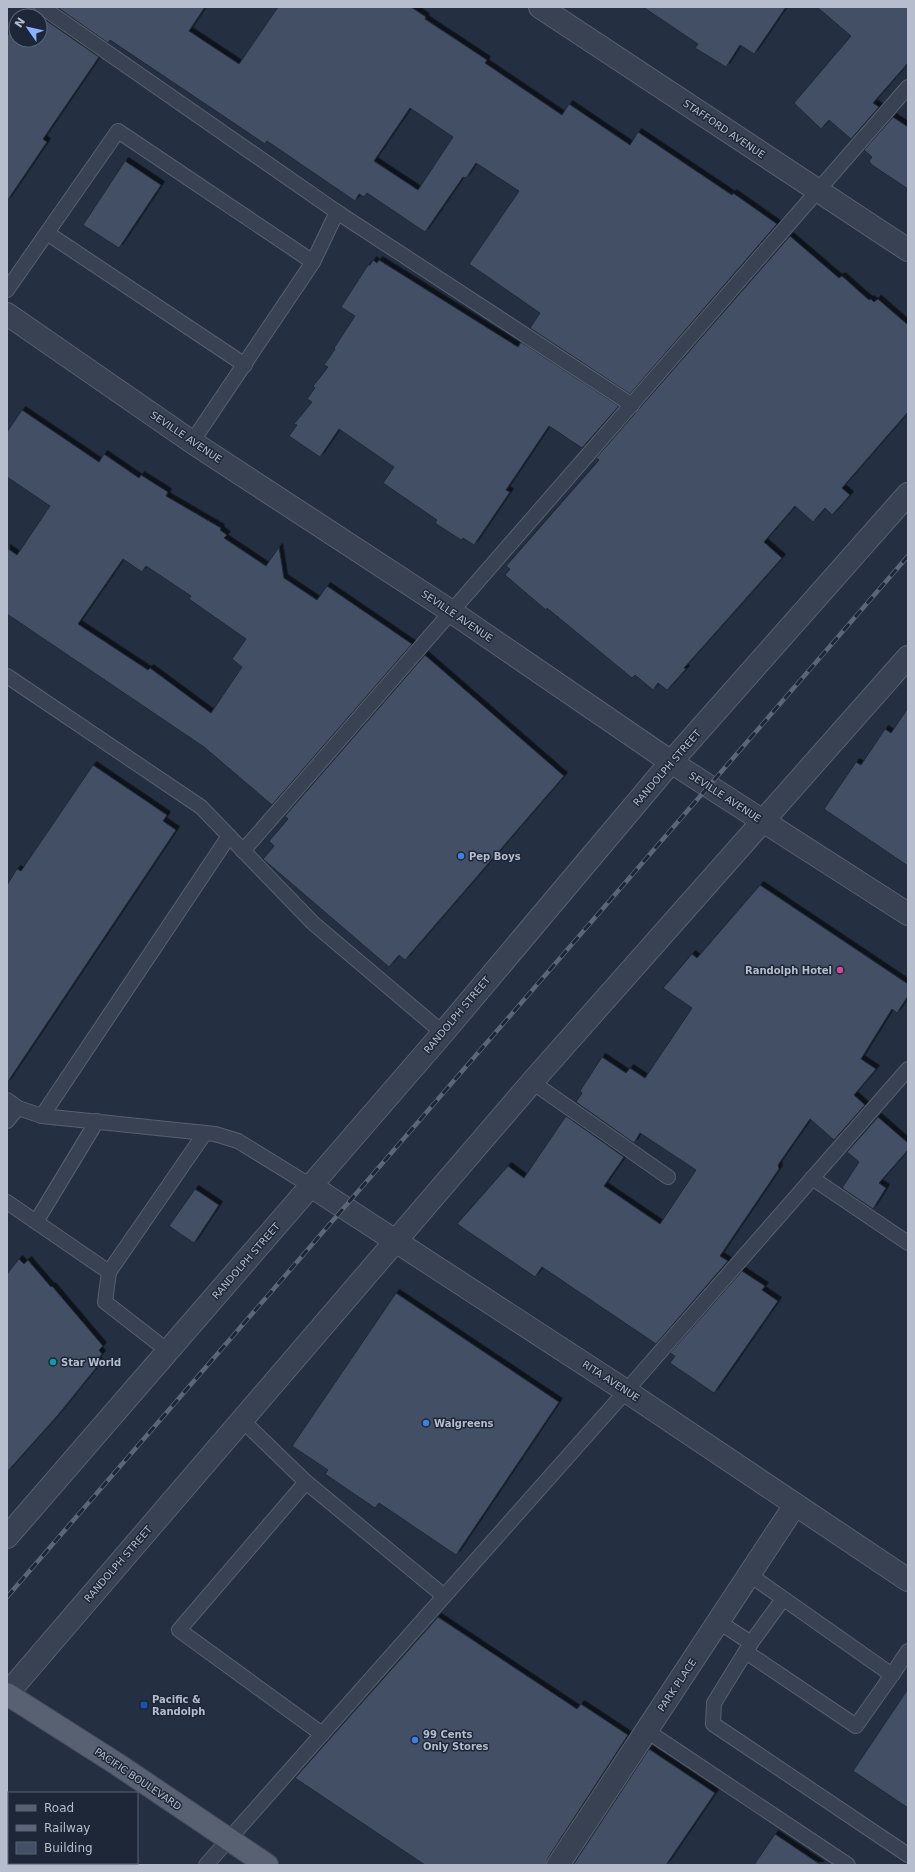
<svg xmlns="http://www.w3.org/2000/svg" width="915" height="1872" viewBox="0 0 915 1872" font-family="'DejaVu Sans',sans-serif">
	<defs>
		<filter id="shadow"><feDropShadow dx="3.5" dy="-3.5" stdDeviation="0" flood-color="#0009"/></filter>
	</defs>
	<rect width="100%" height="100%" fill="#243042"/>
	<g fill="#434f65" stroke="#1f2939" fill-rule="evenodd" filter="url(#shadow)">
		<polygon points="27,7 34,7 37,14 99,57 43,139 47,142 7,201 7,36 16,23 16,40 40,40 40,16 20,16"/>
		<path d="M 57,7 L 205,7 L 189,31 L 239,64 L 278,7 L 411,7 L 426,17 L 425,19 L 487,60 L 485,63 L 562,115 L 569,104 L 630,145 L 638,132 L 732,195 L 733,193 L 777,224 L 630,394 L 530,328 L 540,313 L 469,264 L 519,191 L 476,163 L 466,178 L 463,177 L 425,232 L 367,193 L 364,197 L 359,194 L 355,201 L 267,141 L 265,144 L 110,40 L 108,43 ZM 410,108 L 453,137 L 418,190 L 374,161 Z"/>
		<polygon points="643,7 786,7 754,54 740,45 726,67 695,48 698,44"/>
		<polygon points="817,7 908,7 908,63 873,103 879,107 851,139 829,120 821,129 794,103 851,36"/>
		<polygon points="893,117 908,127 908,189 872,165 869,161 872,157 864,150"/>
		<polygon points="125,161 161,185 119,248 83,225"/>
		<polygon points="790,236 839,278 842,276 869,300 871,299 874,302 878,299 908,325 908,412 842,488 850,495 832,515 825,508 813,522 795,506 764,542 782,558 684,668 686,669 667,690 658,683 653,690 635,675 632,678 547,608 546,610 505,575 510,569 506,566 599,460 596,458"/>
		<polygon points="373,260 377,263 379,260 518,347 521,342 619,406 582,448 549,426 506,490 510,492 474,545 463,538 461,540 435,523 437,520 383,483 394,467 339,429 320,457 289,436 297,425 294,424 312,402 307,399 315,388 313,386 328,367 324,365 335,349 334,348 355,316 341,307 368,265 370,265"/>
		<path d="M 22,410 L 99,462 L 104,454 L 139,478 L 141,475 L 168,492 L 166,496 L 221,528 L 220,530 L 227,535 L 224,538 L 266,566 L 279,547 L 284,578 L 317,600 L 327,586 L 412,644 L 272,805 L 204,747 L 7,614 L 7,548 L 17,555 L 50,506 L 7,477 L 7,432 ZM 123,559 L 142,572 L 146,566 L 191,596 L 189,599 L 246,639 L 232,659 L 242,667 L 211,713 L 150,668 L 148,670 L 78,624 Z"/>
		<polygon points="425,655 564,776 405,960 399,955 389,967 263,859 274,846 269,841 288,819 285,816"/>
		<polygon points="908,708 908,866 824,809 856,762 861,765 885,729 891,733"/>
		<polygon points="93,765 167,815 163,821 176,830 7,1083 7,885 17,869 21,871"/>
		<polygon points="760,885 908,984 908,996 897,1013 892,1009 861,1059 876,1069 854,1095 865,1105 834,1140 810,1119 778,1165 779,1169 720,1256 728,1261 656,1344 542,1267 535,1277 457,1224 508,1166 524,1178 566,1116 624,1157 604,1186 660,1224 696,1170 640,1133 634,1143 576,1102 582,1093 580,1091 602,1057 626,1073 630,1068 645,1078 692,1008 663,988 692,954 697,958"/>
		<polygon points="878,1117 908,1143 908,1150 879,1183 886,1188 873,1209 842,1188 859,1162 847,1152"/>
		<polygon points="195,1189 219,1205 194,1243 169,1226"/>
		<polygon points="19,1259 24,1264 28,1260 51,1287 52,1286 103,1346 99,1350 102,1354 97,1360 100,1363 58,1415 7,1472 7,1274"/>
		<polygon points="742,1271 765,1286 762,1290 778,1301 714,1393 670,1363 675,1356 670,1353"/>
		<polygon points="396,1293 559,1402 456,1555 379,1503 375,1508 325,1474 328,1470 292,1446"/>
		<polygon points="438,1617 577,1709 581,1704 628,1735 548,1858 546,1865 425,1865 295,1778"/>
		<polygon points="908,1689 908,1808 853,1771"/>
		<polygon points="649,1749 715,1793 666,1865 573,1865"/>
		<polygon points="775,1834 821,1865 754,1865"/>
	</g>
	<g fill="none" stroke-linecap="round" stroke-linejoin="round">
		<defs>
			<g id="service">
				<polyline points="42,7 337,212 632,405"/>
				<polyline points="47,233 245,365"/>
				<polyline points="313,262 337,212"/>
				<polyline points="7,290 118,131 313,262 192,442"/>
				<polyline points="7,676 201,807 313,923 443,1033"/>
				<polyline points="243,851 908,87"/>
				<polyline points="532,1082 668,1177"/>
				<polyline points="7,1100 18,1108 42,1116 215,1134 238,1141 311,1186"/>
				<polyline points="42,1116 229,836"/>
				<polyline points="7,1121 18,1108"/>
				<polyline points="812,1178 908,1243"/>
				<polyline points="7,1202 109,1272 105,1302 168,1351"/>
				<polyline points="36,1222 97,1121"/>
				<polyline points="109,1272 205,1133"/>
				<polyline points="242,1420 306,1482 179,1630 322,1734"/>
				<polyline points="306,1482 444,1596"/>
				<polyline points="719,1622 751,1643 714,1703 713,1724 908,1855"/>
				<polyline points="751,1643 783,1599"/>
				<polyline points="746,1652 856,1726 892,1675 750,1575"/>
				<polyline points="892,1675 908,1651"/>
				<polyline points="647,1731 848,1865"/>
				<polyline points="206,1865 626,1391 908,1069"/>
			</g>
			<g id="minor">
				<polyline points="540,7 908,250"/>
				<polyline points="311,1186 626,1391 908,1580"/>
				<polyline points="558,1865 795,1505"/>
			</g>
			<g id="tertiary">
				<polyline points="7,314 192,442 452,612 671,762 908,914"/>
				<polyline points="7,1537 443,1033 671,762 908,494"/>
				<polyline points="7,1694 532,1082 908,657"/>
			</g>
			<polyline id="primary" points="7,1694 117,1764 267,1865"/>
		</defs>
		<use href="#service" stroke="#57606f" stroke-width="16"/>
		<use href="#minor" stroke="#57606f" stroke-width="24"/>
		<use href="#tertiary" stroke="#57606f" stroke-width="24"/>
		<use href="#primary" stroke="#434b5b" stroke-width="24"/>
		<use href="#service" stroke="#394252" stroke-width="14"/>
		<use href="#minor" stroke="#394252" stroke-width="22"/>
		<use href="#tertiary" stroke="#394252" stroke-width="22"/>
		<use href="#primary" stroke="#576172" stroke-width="22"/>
		<defs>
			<polyline id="rail" points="7,1597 908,556"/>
		</defs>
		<use href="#rail" stroke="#5b6679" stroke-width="4.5"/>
		<use href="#rail" stroke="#1d2737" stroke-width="3" stroke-dasharray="9" stroke-linecap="butt"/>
	</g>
	<g fill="#3f7fe0" stroke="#1d2737" stroke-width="1.5">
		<circle cx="461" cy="856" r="4"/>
		<circle cx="426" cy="1423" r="4"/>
		<circle cx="415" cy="1740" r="4"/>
	</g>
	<circle fill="#d1479c" stroke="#1d2737" stroke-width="1.5" cx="840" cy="970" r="4"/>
	<circle fill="#0f9aa8" stroke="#1d2737" stroke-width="1.5" cx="53" cy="1362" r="4"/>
	<rect fill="#1a4fb4" stroke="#1d2737" stroke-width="1.5" x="140" y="1701" width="8" height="8" rx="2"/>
	<g text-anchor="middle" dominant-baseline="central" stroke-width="3" stroke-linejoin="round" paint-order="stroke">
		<g font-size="10" fill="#b6bdcc" stroke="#1d2737">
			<text transform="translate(724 129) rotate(34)">STAFFORD AVENUE</text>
			<text transform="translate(186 437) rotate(34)">SEVILLE AVENUE</text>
			<text transform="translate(457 616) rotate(34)">SEVILLE AVENUE</text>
			<text transform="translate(667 768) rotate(-49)">RANDOLPH STREET</text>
			<text transform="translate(725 797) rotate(33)">SEVILLE AVENUE</text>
			<text transform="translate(457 1015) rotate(-50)">RANDOLPH STREET</text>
			<text transform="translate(246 1261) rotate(-49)">RANDOLPH STREET</text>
			<text transform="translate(611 1381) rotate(33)">RITA AVENUE</text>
			<text transform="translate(118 1564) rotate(-49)">RANDOLPH STREET</text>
			<text transform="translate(677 1685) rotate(-56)">PARK PLACE</text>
			<text transform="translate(138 1779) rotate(34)">PACIFIC BOULEVARD</text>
		</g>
		<g font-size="10" font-weight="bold" fill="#b6bdcc" stroke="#1d2737" text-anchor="start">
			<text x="469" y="856">Pep Boys</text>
			<text x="832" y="970" text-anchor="end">Randolph Hotel</text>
			<text x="61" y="1362">Star World</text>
			<text x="434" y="1423">Walgreens</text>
			<text x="152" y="1699">Pacific &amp;<tspan x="152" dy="12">Randolph</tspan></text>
			<text x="423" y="1734">99 Cents<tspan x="423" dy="12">Only Stores</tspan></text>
		</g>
	</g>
	<rect width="915" height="1872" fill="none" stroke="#b6bdcc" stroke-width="16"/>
	<rect x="8" y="1792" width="130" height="72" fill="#1d2737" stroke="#5a6373"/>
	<rect x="16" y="1805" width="20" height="6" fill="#576172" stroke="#5a6373"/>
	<text x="44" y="1812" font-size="12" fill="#b6bdcc">Road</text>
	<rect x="16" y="1825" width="20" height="6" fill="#5b6679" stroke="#5a6373"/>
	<text x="44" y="1832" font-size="12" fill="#b6bdcc">Railway</text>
	<rect x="16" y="1842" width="20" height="12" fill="#434f65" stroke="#5a6373"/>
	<text x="44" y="1852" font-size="12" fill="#b6bdcc">Building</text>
	<g transform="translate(28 28) rotate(304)"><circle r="19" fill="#1d2737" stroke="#5a6373"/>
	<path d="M0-3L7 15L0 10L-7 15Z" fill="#89b0fe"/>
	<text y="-6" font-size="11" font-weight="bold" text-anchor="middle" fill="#b6bdcc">N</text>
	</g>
</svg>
